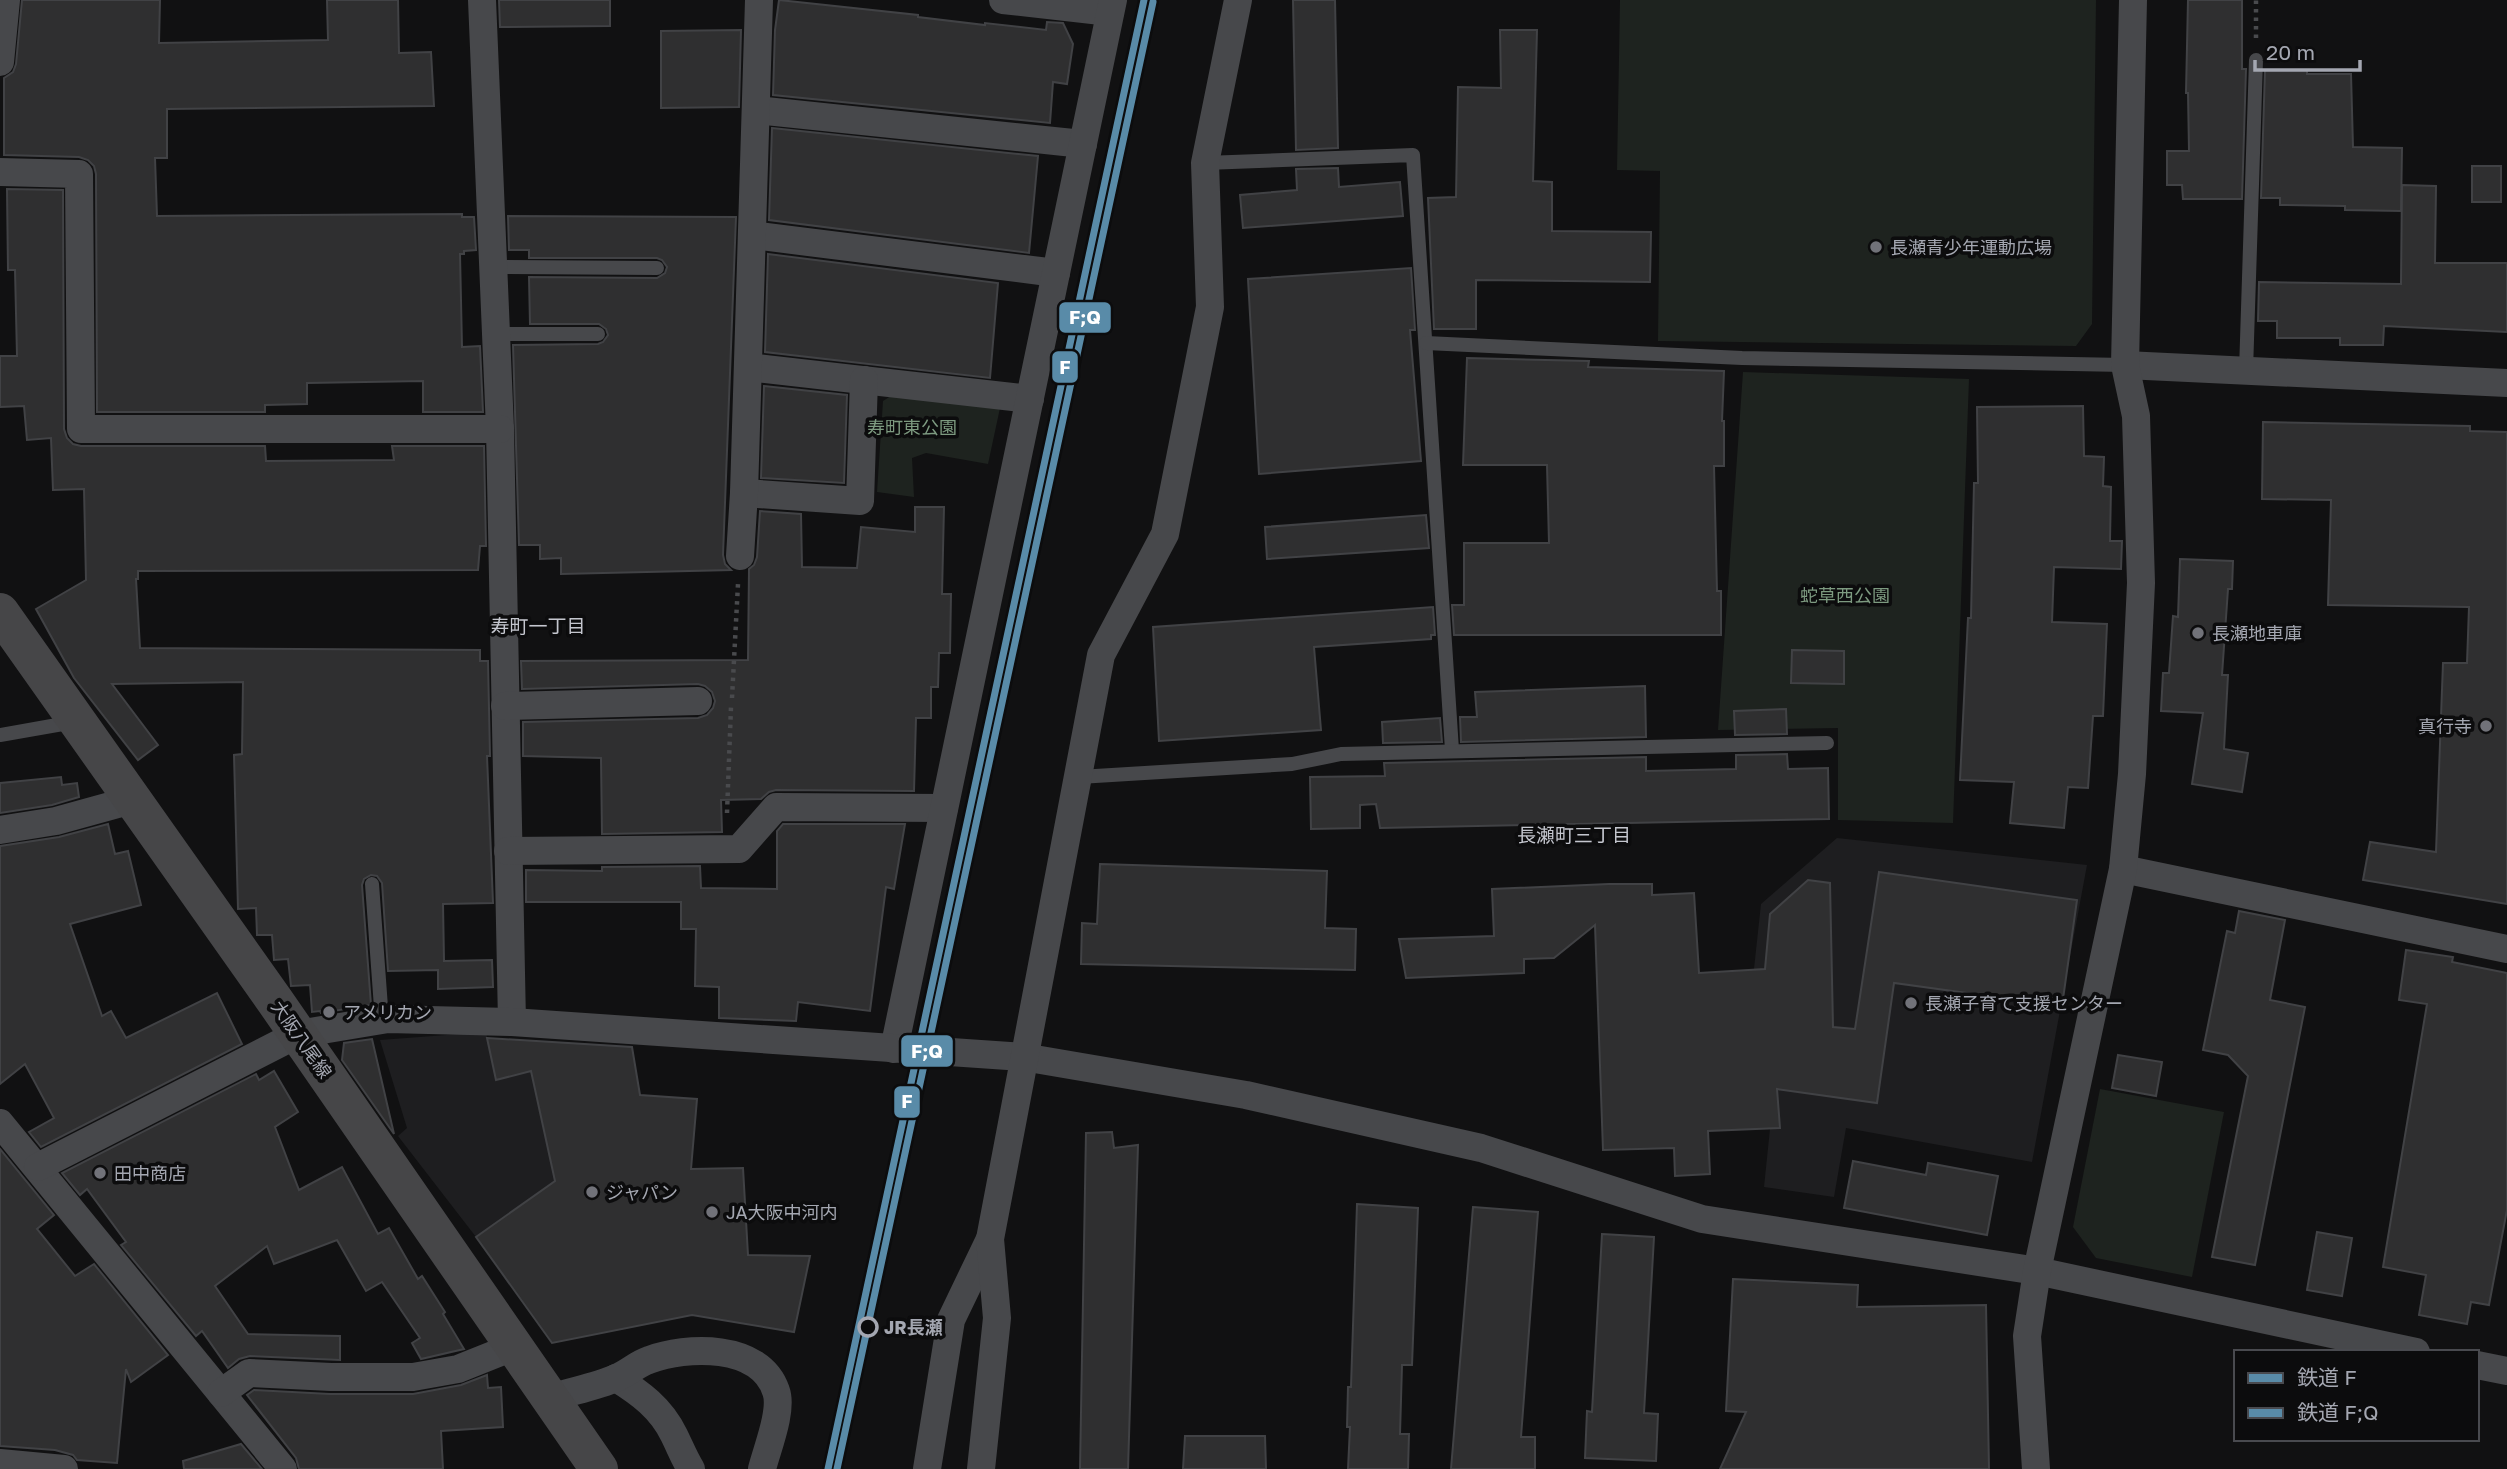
<svg xmlns="http://www.w3.org/2000/svg" width="2507" height="1469" viewBox="0 0 2507 1469" font-family="'Golos Text','Noto Sans JP',sans-serif">
	<rect width="100%" height="100%" fill="#111112"/>
	<g fill="#1e1e20">
		<polygon points="1837,838 2087,865 2032,1162 1846,1128 1834,1197 1764,1187 1780,1032 1753,978 1761,904"/>
		<polygon points="486,1032 496,1079 531,1071 555,1181 476,1237 398,1136 407,1128 380,1040"/>
	</g>
	<g fill="#1e231f">
		<polygon points="1620,0 2096,0 2092,324 2076,346 1658,341 1660,171 1617,170"/>
		<polygon points="1743,372 1969,379 1953,823 1838,820 1838,728 1718,730"/>
		<polygon points="894,394 1000,408 988,464 926,453 912,458 914,497 877,492 883,401"/>
		<polygon points="2100,1089 2224,1112 2192,1277 2096,1258 2073,1227"/>
	</g>
	<g fill="#2f2f30" stroke="#414245" stroke-width="2">
		<polygon points="22,0 160,0 159,43 328,40 327,0 398,0 399,53 431,52 434,106 167,109 167,158 155,158 157,216 462,214 462,217 474,217 476,250 464,251 464,254 460,254 462,347 480,346 483,412 423,412 423,381 307,383 307,404 265,405 265,412 97,412 96,174 94,166 88,160 79,157 4,155 4,78 13,72 16,64"/>
		<polygon points="499,0 610,0 610,26 500,27"/>
		<polygon points="779,0 918,15 918,17 985,25 985,23 1046,30 1047,22 1063,23 1073,44 1067,84 1053,82 1050,123 773,95 775,30"/>
		<polygon points="1293,0 1335,0 1338,148 1296,150"/>
		<polygon points="2188,0 2242,0 2242,69 2246,69 2242,199 2183,199 2182,185 2167,185 2167,151 2189,151 2188,93 2186,93"/>
		<polygon points="741,30 739,107 661,108 661,31"/>
		<polygon points="1500,30 1537,30 1533,181 1552,182 1552,231 1651,232 1650,282 1476,280 1476,329 1434,329 1428,198 1456,197 1458,87 1501,88"/>
		<polygon points="2265,70 2307,70 2307,74 2351,74 2353,147 2402,148 2401,211 2345,210 2345,206 2280,205 2280,198 2261,198"/>
		<polygon points="772,128 1038,156 1029,253 769,220"/>
		<rect x="2472" y="166" width="29" height="36"/>
		<polygon points="1338,168 1339,187 1400,182 1403,216 1243,228 1240,195 1297,190 1296,169"/>
		<polygon points="2402,185 2436,186 2435,263 2507,263 2507,332 2384,326 2383,345 2340,345 2340,338 2277,338 2277,321 2258,321 2259,282 2401,284"/>
		<polygon points="7,189 63,190 64,429 67,438 73,444 81,446 265,446 266,461 394,460 392,446 484,446 486,546 480,546 478,570 138,571 138,579 136,579 140,648 480,650 480,661 488,661 490,756 487,756 493,903 443,904 444,961 492,960 493,987 438,989 438,970 388,971 382,883 377,876 371,875 364,879 362,885 371,1005 321,1013 320,1011 312,1012 310,985 291,986 288,959 274,960 272,935 257,935 256,908 238,909 234,755 242,754 243,682 112,684 158,745 138,760 74,678 36,609 86,580 84,489 53,490 51,438 27,440 24,406 0,407 0,356 17,356 15,270 8,270"/>
		<polygon points="508,216 736,217 723,555 725,564 731,570 561,574 561,558 540,559 540,545 519,545 513,345 598,344 603,342 608,335 606,329 599,324 530,324 529,277 657,278 665,273 667,267 662,260 657,258 529,258 529,250 509,250"/>
		<polygon points="768,254 998,283 990,378 765,352"/>
		<polygon points="1411,268 1415,330 1410,330 1421,461 1259,474 1248,279"/>
		<polygon points="1467,358 1589,361 1588,367 1724,371 1722,421 1724,421 1724,466 1714,466 1717,591 1721,591 1721,635 1454,635 1452,605 1464,605 1464,543 1549,543 1547,465 1463,465"/>
		<polygon points="764,386 847,395 844,483 761,478"/>
		<polygon points="2083,406 2084,456 2104,457 2103,486 2111,487 2110,541 2122,541 2121,569 2054,567 2052,622 2107,624 2103,716 2093,716 2088,788 2068,787 2064,828 2010,823 2014,782 1960,780 1968,618 1971,618 1974,483 1978,483 1977,407"/>
		<polygon points="2263,422 2470,426 2470,431 2507,432 2507,904 2363,880 2370,842 2436,852 2443,663 2467,663 2469,607 2328,605 2331,500 2262,499"/>
		<polygon points="915,507 944,507 942,594 951,594 950,653 939,653 938,687 931,687 931,718 916,718 914,791 776,790 769,792 761,799 721,800 722,832 602,834 601,758 523,756 523,722 698,718 707,715 713,708 715,701 712,692 705,686 698,684 522,689 521,661 748,660 749,569 754,565 757,557 760,511 801,514 802,567 857,568 861,527 915,532"/>
		<polygon points="1426,515 1429,548 1267,559 1265,527"/>
		<polygon points="2180,559 2233,561 2232,589 2228,589 2222,675 2228,675 2224,749 2248,753 2242,792 2192,784 2203,713 2161,711 2163,673 2169,673 2173,616 2178,617"/>
		<polygon points="1433,607 1435,635 1431,635 1431,639 1314,647 1321,730 1159,741 1153,627"/>
		<polygon points="1792,650 1844,651 1844,684 1791,683"/>
		<polygon points="1645,686 1646,737 1461,742 1460,717 1477,717 1475,692"/>
		<polygon points="1786,709 1787,734 1735,735 1734,711"/>
		<polygon points="1440,718 1442,742 1383,743 1382,722"/>
		<polygon points="1787,754 1788,769 1828,768 1829,819 1380,828 1376,804 1360,805 1360,828 1311,829 1310,777 1385,776 1384,763 1646,757 1646,771 1736,769 1736,755"/>
		<polygon points="61,777 62,785 77,783 79,797 52,805 0,813 0,783"/>
		<polygon points="108,824 115,854 128,851 141,905 70,924 102,1016 111,1011 126,1038 217,993 242,1044 41,1147 29,1132 54,1118 25,1064 0,1084 0,846 59,837"/>
		<polygon points="783,824 905,824 894,889 886,887 870,1011 798,1002 796,1021 719,1018 719,987 695,986 696,929 681,929 681,902 526,902 526,870 602,871 602,867 700,866 701,888 777,889 777,831"/>
		<polygon points="1100,864 1327,871 1325,928 1356,929 1355,970 1081,964 1082,923 1097,924"/>
		<polygon points="1879,872 2077,900 2062,1006 1894,983 1877,1103 1777,1089 1780,1128 1708,1131 1710,1174 1675,1176 1674,1148 1603,1150 1595,925 1554,958 1524,959 1524,973 1406,978 1399,939 1494,936 1492,889 1609,884 1652,884 1652,895 1694,893 1699,973 1765,969 1770,914 1808,880 1830,883 1833,1027 1855,1029"/>
		<polygon points="2239,911 2285,920 2270,1000 2305,1007 2255,1265 2212,1257 2248,1076 2228,1055 2203,1050 2227,931 2235,933"/>
		<polygon points="2406,950 2453,957 2452,962 2507,973 2507,1210 2489,1305 2471,1302 2467,1324 2419,1315 2426,1275 2383,1267 2427,1004 2399,1000"/>
		<polygon points="487,1038 632,1047 640,1095 697,1099 691,1169 743,1168 748,1255 810,1256 794,1332 692,1315 552,1343 476,1237 555,1181 531,1071 496,1080"/>
		<polygon points="372,1039 394,1134 342,1060 344,1043"/>
		<polygon points="2118,1055 2162,1062 2156,1096 2112,1088"/>
		<polygon points="274,1071 298,1112 275,1127 299,1190 342,1167 378,1234 389,1228 418,1279 422,1276 445,1312 443,1314 464,1349 421,1359 412,1343 420,1338 382,1282 366,1291 337,1240 274,1264 267,1246 215,1286 248,1334 340,1336 340,1360 250,1356 239,1359 228,1368 202,1331 196,1336 121,1245 126,1242 87,1189 80,1195 62,1173 256,1074 259,1080"/>
		<polygon points="1112,1132 1114,1148 1138,1145 1128,1469 1080,1469 1086,1133"/>
		<polygon points="0,1149 54,1215 37,1229 75,1276 94,1264 168,1355 131,1382 126,1369 117,1463 77,1460 73,1455 55,1450 0,1446"/>
		<polygon points="1853,1161 1926,1175 1928,1163 1998,1176 1987,1235 1844,1208"/>
		<polygon points="1357,1204 1418,1208 1412,1365 1402,1365 1400,1434 1409,1434 1408,1469 1348,1469 1350,1427 1347,1427 1348,1387 1351,1387"/>
		<polygon points="1473,1207 1538,1212 1521,1437 1535,1437 1535,1469 1451,1469"/>
		<polygon points="2317,1232 2352,1238 2342,1296 2307,1290"/>
		<polygon points="1602,1234 1654,1237 1644,1413 1658,1414 1656,1461 1585,1458 1587,1411 1592,1412"/>
		<polygon points="1733,1279 1858,1285 1857,1307 1986,1305 1989,1469 1720,1469 1746,1412 1726,1411"/>
		<polygon points="487,1375 488,1388 501,1387 503,1427 441,1431 443,1469 299,1469 296,1458 247,1395 254,1390 330,1394 413,1394 461,1385"/>
		<polygon points="1185,1436 1265,1436 1266,1469 1183,1469"/>
		<polygon points="241,1444 262,1469 184,1469 183,1461"/>
	</g>
	<g fill="none" stroke-linecap="round" stroke-linejoin="round">
		<g stroke="#494a4d" stroke-width="4.5" stroke-dasharray="3.5 5" stroke-linecap="butt">
			<polyline points="2256,38 2256,0"/>
			<polyline points="732,698 738,584"/>
			<polyline points="727,813 731,707"/>
		</g>
		<g stroke="#47484b" stroke-width="14">
			<polyline points="1205,163 1413,155 1452,750"/>
			<polyline points="493,267 657,268"/>
			<polyline points="496,334 598,334"/>
			<polyline points="1426,343 1742,358 2125,365"/>
			<polyline points="2246,371 2256,60"/>
			<polyline points="0,735 74,722"/>
			<polyline points="1079,777 1292,764 1341,754 1827,743"/>
			<polyline points="372,884 382,1021"/>
		</g>
		<g stroke="#47484b" stroke-width="28">
			<polyline points="482,0 500,429 512,1022"/>
			<polyline points="1003,0 1110,12"/>
			<polyline points="0,62 6,0"/>
			<polyline points="756,110 1083,144"/>
			<polyline points="0,172 79,174 81,429 500,429"/>
			<polyline points="752,235 1056,273"/>
			<polyline points="2125,365 2507,383"/>
			<polyline points="748,367 1030,399"/>
			<polyline points="744,493 860,501 864,380"/>
			<polyline points="740,556 744,493 759,0"/>
			<polyline points="505,706 698,701"/>
			<polyline points="0,830 56,821 132,800"/>
			<polyline points="508,851 739,849 776,807 944,808"/>
			<polyline points="2123,869 2507,949"/>
			<polyline points="894,1049 1113,0"/>
			<polyline points="0,1123 283,1469"/>
			<polyline points="38,1167 298,1034 388,1019 512,1022 1023,1057 1246,1095 1481,1148 1702,1219 2037,1271 2416,1352"/>
			<polyline points="2477,1365 2507,1371"/>
			<path d="M 616,1378 C 640,1393 661,1408 674,1435 C 680,1447 684,1458 691,1469"/>
			<polyline points="221,1393 249,1373 331,1377 413,1377 458,1369 513,1347"/>
			<path d="M 550,1398 C 571,1391 596,1387 616,1378 C 628,1373 637,1364 649,1360 C 686,1346 760,1343 776,1391 C 783,1410 767,1449 762,1469"/>
			<polyline points="0,1463 64,1469"/>
			<polyline points="927,1469 951,1320 989,1241"/>
			<polyline points="981,1469 997,1318 990,1239 1101,655 1165,534 1210,307 1205,163 1238,0"/>
			<polyline points="2036,1469 2027,1336 2037,1271 2123,869 2132,774 2141,583 2136,416 2125,365 2133,0"/>
		</g>
		<polyline stroke="#464648" stroke-width="38" points="0,612 275,1001 599,1469"/>
		<defs>
			<polyline id="rail-1" points="828,1469 1144,0"/>
			<polyline id="rail-2" points="837,1469 1153,2"/>
		</defs>
		<use href="#rail-1" stroke="#0c0c0d" stroke-width="12"/>
		<use href="#rail-2" stroke="#0c0c0d" stroke-width="12"/>
		<use href="#rail-1" stroke="#598ba8" stroke-width="7"/>
		<use href="#rail-2" stroke="#598ba8" stroke-width="7"/>
	</g>
	<g fill="#717279" stroke="#0c0c0d" stroke-width="2.5">
		<circle cx="1876" cy="247" r="7"/>
		<circle cx="2198" cy="633" r="7"/>
		<circle cx="2486" cy="726" r="7"/>
		<circle cx="1911" cy="1003" r="7"/>
		<circle cx="329" cy="1012" r="7"/>
		<circle cx="100" cy="1173" r="7"/>
		<circle cx="592" cy="1192" r="7"/>
		<circle cx="712" cy="1212" r="7"/>
	</g>
	<circle fill="#0c0c0d" stroke="#a4a7b1" stroke-width="3.5" cx="868" cy="1327" r="9"/>
	<g text-anchor="middle" dominant-baseline="central" stroke-width="7" stroke-linejoin="round" paint-order="stroke">
		<g font-size="18" fill="#a4a7b1" stroke="#0c0c0d" text-anchor="start">
			<text x="1890" y="247">長瀬青少年運動広場</text>
			<text x="2212" y="633">長瀬地車庫</text>
			<text x="2472" y="726" text-anchor="end">真行寺</text>
			<text x="1925" y="1003">長瀬子育て支援センター</text>
			<text x="343" y="1012">アメリカン</text>
			<text x="114" y="1173">田中商店</text>
			<text x="606" y="1192">ジャパン</text>
			<text x="726" y="1212">JA大阪中河内</text>
		</g>
		<g font-size="18" fill="#7d9a80" stroke="#0c0c0d">
			<text x="912" y="427">寿町東公園</text>
			<text x="1845" y="595">蛇草西公園</text>
		</g>
		<g font-size="18" fill="#a4a7b1" stroke="#0c0c0d">
			<text transform="translate(302 1039) rotate(55)">大阪八尾線</text>
		</g>
		<g font-size="18" font-weight="bold" fill="#a4a7b1" stroke="#0c0c0d" text-anchor="start">
			<text x="884" y="1327">JR長瀬</text>
		</g>
		<g font-size="19" fill="#c4c6ce" stroke="#0c0c0d">
			<text x="538" y="625">寿町一丁目</text>
			<text x="1574" y="834">長瀬町三丁目</text>
		</g>
	</g>
	<g stroke="#0c0c0d" stroke-width="2.5">
		<rect x="1058" y="301" width="54" height="33" rx="7" fill="#598ba8"/>
		<rect x="1051" y="350" width="28" height="34" rx="7" fill="#598ba8"/>
		<rect x="900" y="1034" width="54" height="34" rx="7" fill="#598ba8"/>
		<rect x="893" y="1085" width="28" height="34" rx="7" fill="#598ba8"/>
	</g>
	<g font-size="19" text-anchor="middle" font-weight="bold" fill="#fff">
		<text x="1085" y="324">F;Q</text>
		<text x="1065" y="374">F</text>
		<text x="927" y="1058">F;Q</text>
		<text x="907" y="1108">F</text>
	</g>
	<rect x="2234" y="1350" width="245" height="91" fill="#0c0c0d" stroke="#494a4f" stroke-width="2"/>
	<rect x="2248" y="1373" width="35" height="10" fill="#598ba8" stroke="#494a4f" stroke-width="2"/>
	<text x="2297" y="1385" font-size="21" fill="#a4a7b1">鉄道 F</text>
	<rect x="2248" y="1408" width="35" height="10" fill="#598ba8" stroke="#494a4f" stroke-width="2"/>
	<text x="2297" y="1420" font-size="21" fill="#a4a7b1">鉄道 F;Q</text>
	<path d="M2255 60v10h105v-10" fill="none" stroke="#a4a7b1" stroke-width="3.5"/>
	<text x="2266" y="60" font-size="21" fill="#a4a7b1" stroke="#0c0c0d" stroke-width="5" paint-order="stroke">20 m</text>
</svg>
